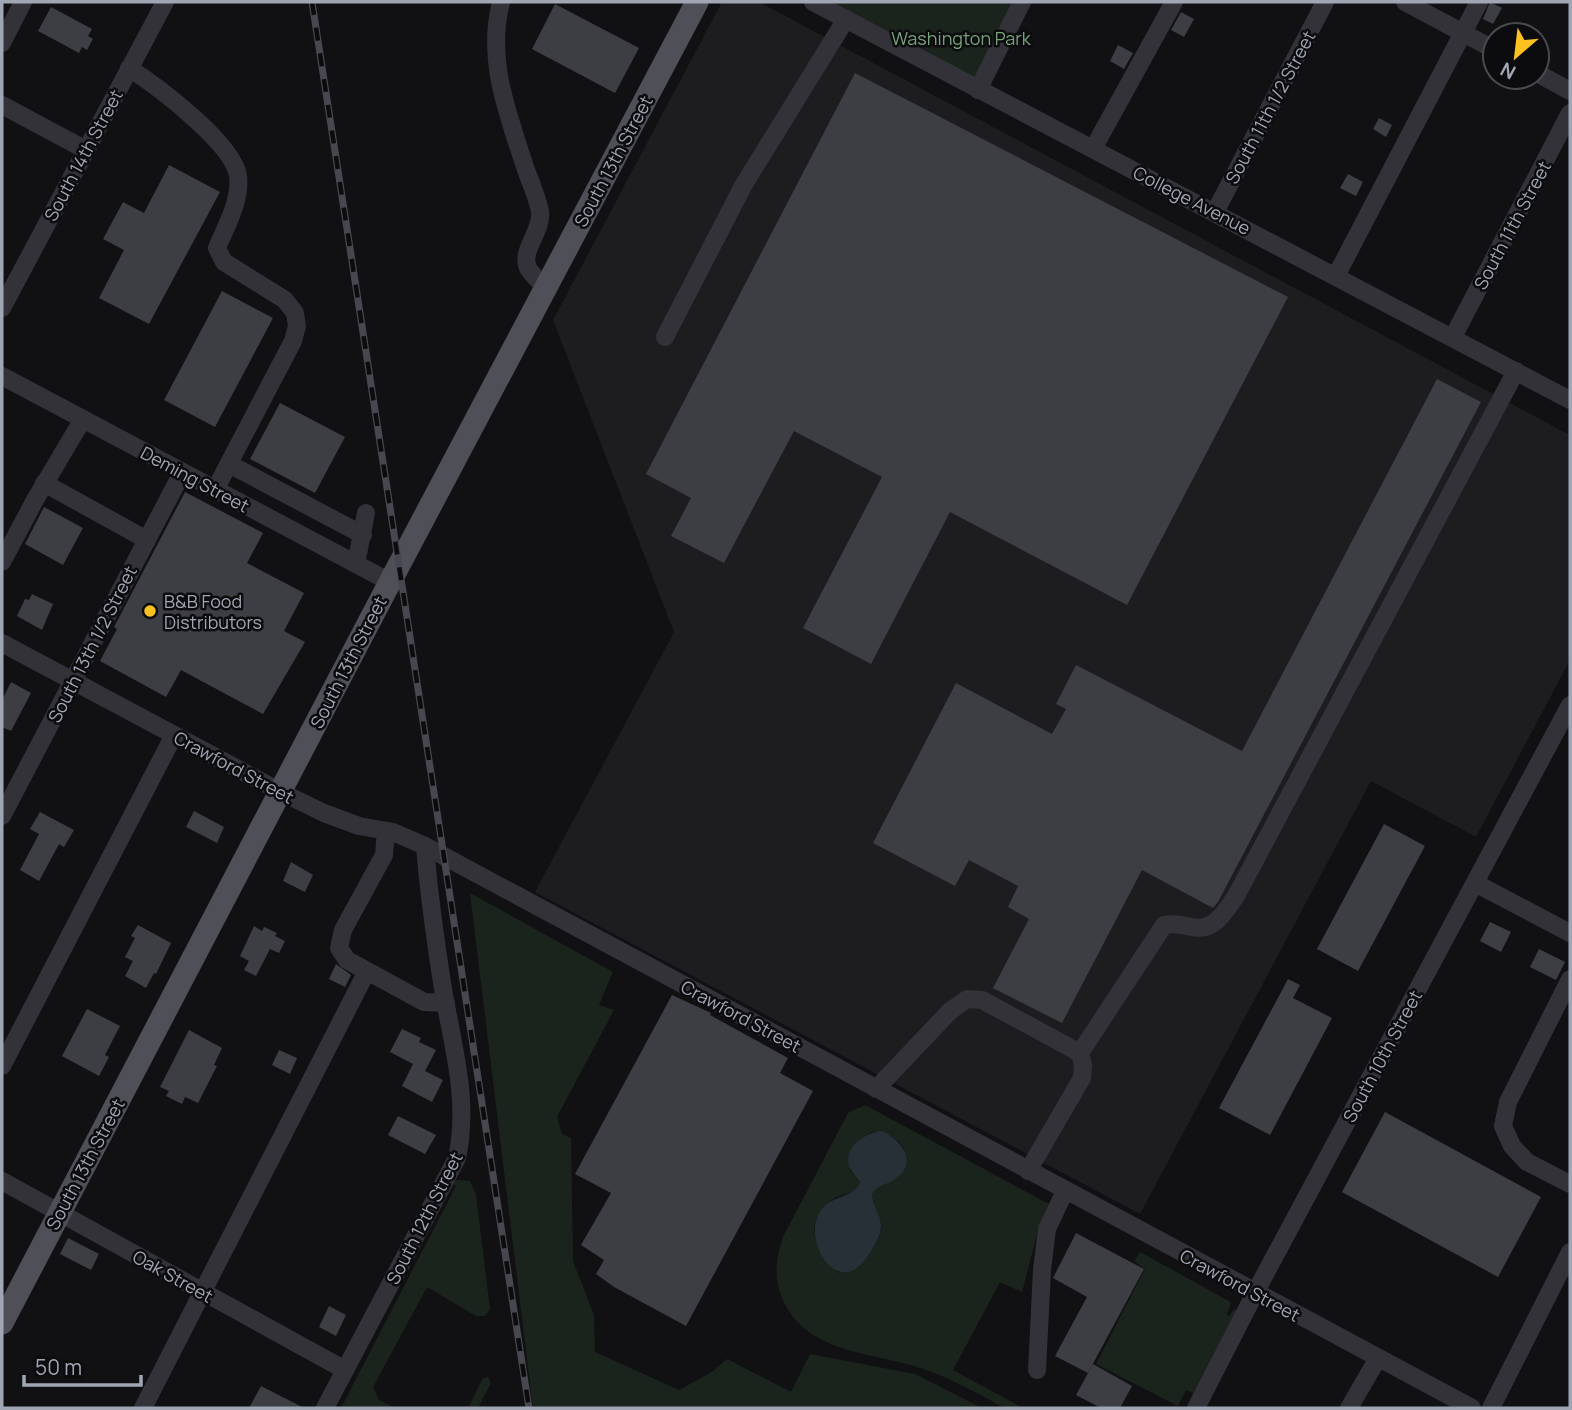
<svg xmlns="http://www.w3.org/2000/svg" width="1572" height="1410" viewBox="0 0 1572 1410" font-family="Manrope,sans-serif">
	<rect width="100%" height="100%" fill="#111113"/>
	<polygon fill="#1d1d20" points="722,2 759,2 1570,435 1570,660 1476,837 1371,781 1140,1214 535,892 674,632 553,320"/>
	<g fill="#1b231d" fill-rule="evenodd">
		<polygon points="813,2 1022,2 978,90"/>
		<polygon points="470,893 613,972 599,1005 614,1010 557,1117 562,1134 571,1138 573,1261 594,1315 595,1352 679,1390 712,1372 727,1359 791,1392 810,1354 915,1374 982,1408 533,1408"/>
		<path d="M 865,1105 L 1049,1204 L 1039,1227 L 1022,1292 L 1000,1282 L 953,1370 L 1023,1408 C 1018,1408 1011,1409 1007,1408 C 999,1406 990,1400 983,1396 C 965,1387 948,1378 929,1371 C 877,1351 807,1357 782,1298 C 773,1276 776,1256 784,1235 L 848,1113 ZM 871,1132 C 889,1135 900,1136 906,1155 C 901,1163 896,1177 888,1182 C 882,1187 874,1185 872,1195 C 870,1203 877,1208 879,1215 C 890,1243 859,1259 840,1273 C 825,1265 817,1247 814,1230 C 817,1216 823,1204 837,1197 C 847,1192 855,1195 860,1182 L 850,1170 L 861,1139 Z"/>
		<polygon points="456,1180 470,1181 476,1195 490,1309 485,1316 476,1316 427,1287 373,1387 379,1400 395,1408 341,1408 456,1186 453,1184"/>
		<polygon points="1140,1252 1229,1301 1231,1303 1227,1314 1229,1316 1234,1309 1239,1311 1196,1392 1193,1393 1186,1390 1178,1406 1096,1364 1145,1269 1134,1261"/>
		<polygon points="488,1377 491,1383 478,1408 468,1408 483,1378"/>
	</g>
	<path fill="#272f37" d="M 882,1131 C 902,1140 919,1163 895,1179 C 886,1186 877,1184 872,1195 C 872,1206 881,1213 881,1225 C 881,1237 875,1244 869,1254 C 840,1301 806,1246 817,1218 C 827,1192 853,1201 860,1182 C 857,1177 852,1173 850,1168 C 841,1148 866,1132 882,1131 Z"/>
	<g fill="#3d3e43">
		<polygon points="1490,2 1502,8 1493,24 1483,19"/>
		<polygon points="555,4 639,48 615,93 532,49"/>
		<polygon points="51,7 92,29 88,36 93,39 87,50 82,47 79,53 38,31"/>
		<polygon points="1181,12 1194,19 1184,37 1171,30"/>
		<polygon points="1118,45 1133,53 1124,69 1110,61"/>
		<polygon points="855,73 1288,297 1127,605 950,512 871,664 803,628 882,477 794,431 724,563 671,536 691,498 646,474"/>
		<polygon points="1379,118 1392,125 1386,137 1373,129"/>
		<polygon points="169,165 220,192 149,324 99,298 124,250 103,239 123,202 144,213"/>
		<polygon points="1348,174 1363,182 1356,196 1340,188"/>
		<polygon points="222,291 273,318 215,427 164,400"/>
		<polygon points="1437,379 1481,402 1218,902 1213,908 1142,870 1062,1023 993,988 1029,919 1008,907 1018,886 969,860 955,886 873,843 956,683 1052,734 1066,709 1056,704 1076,665 1242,751"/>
		<polygon points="280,403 345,437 315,493 250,459"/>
		<polygon points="185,492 263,533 247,563 304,593 284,631 305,642 263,714 181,670 166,697 100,661 117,629 114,627"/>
		<polygon points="44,507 83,528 63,565 25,544"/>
		<polygon points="32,594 53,604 42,630 17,616 25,599 29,600"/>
		<polygon points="11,682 31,693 11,731 2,727 2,700"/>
		<polygon points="194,811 224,827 217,843 186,827"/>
		<polygon points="40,812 74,830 64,847 59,844 39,881 20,870 39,834 30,829"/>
		<polygon points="1384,824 1425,846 1358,971 1317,949"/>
		<polygon points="291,862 313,875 305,892 283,881"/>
		<polygon points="1490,922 1511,932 1501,952 1480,941"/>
		<polygon points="138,925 171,943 156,974 154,973 146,988 125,976 133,961 125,957 135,938 131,936"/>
		<polygon points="254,926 262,931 264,927 277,933 275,936 285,941 279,953 270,949 256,976 244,970 249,961 240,956"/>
		<polygon points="1539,949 1565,962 1556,980 1530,967"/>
		<polygon points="336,964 351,975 345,987 329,979"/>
		<polygon points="1288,979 1300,985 1293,998 1332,1018 1270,1135 1219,1108"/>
		<polygon points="672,995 711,1013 710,1015 788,1058 780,1073 813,1091 686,1326 614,1287 596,1274 604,1260 581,1245 611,1193 575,1174"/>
		<polygon points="87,1009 120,1026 105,1055 109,1057 99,1076 62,1056"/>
		<polygon points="402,1029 421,1038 419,1042 436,1050 425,1071 443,1080 432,1102 402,1086 413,1064 390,1052"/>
		<polygon points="189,1030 222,1048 214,1065 217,1066 198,1103 185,1097 182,1104 166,1096 169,1091 160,1087"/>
		<polygon points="279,1050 297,1058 290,1074 272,1065"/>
		<polygon points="1385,1112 1541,1197 1498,1277 1342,1192"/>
		<polygon points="398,1116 436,1135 425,1154 388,1135"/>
		<polygon points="1076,1233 1144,1269 1088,1373 1055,1356 1087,1297 1053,1278"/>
		<polygon points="68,1238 99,1254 91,1270 60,1254"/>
		<polygon points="329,1306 346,1315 336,1336 319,1327"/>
		<polygon points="1093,1364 1132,1386 1120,1408 1101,1408 1076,1395"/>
		<polygon points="261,1386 304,1408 249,1408"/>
	</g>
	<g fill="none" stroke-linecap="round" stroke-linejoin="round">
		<g stroke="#323238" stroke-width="18">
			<path d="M 501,2 C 486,62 508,113 526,170 C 531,183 537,197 540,211 C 543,231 520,250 528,268 C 532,275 540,282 546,288"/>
			<polyline points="813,2 1570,400"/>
			<polyline points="1405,2 1495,50"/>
			<polyline points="2,43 23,2"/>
			<path d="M 129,68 C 157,86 234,144 238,176 C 241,201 226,226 217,248 L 224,262 L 285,300 L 295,313 L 297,326 L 293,341 L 215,490"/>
			<polyline points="1537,73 1570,91"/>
			<polyline points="978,90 1022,2"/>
			<polyline points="2,105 86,150"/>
			<polyline points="1093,149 1174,2"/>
			<polyline points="1215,212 1325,2"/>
			<polyline points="1336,276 1479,2"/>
			<polyline points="2,308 165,2"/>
			<polyline points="665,337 743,186 846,19"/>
			<polyline points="1453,337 1570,113"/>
			<polyline points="2,376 390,582"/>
			<polyline points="229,464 363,535"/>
			<polyline points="44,483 147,540"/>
			<polyline points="2,562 35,500 83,419"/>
			<polyline points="356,564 366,513"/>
			<polyline points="2,643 281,792 324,813 359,826 393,832 425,846 1472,1408"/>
			<polyline points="2,816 182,473"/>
			<polyline points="386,831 384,855 343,930 339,948 347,960 424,1002 446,1003"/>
			<polyline points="1475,883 1570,933"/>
			<polyline points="1570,979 1508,1102 1503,1126 1512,1146 1527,1162 1570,1184"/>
			<path d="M 1080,1053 L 1164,925 C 1174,923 1182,925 1192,927 C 1214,932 1225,912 1236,896 L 1516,371"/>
			<polyline points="2,1066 174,735"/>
			<polyline points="876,1089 950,1011 967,999 982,1000 1080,1053 1083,1065 1082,1078 1028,1171"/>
			<polyline points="2,1181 345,1370"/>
			<polyline points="1037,1370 1042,1270 1047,1229 1065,1191"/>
			<polyline points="143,1408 367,971"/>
			<path d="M 325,1408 L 457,1158 C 469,1103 454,1050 444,995 C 436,945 429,897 425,846"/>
			<polyline points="1196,1408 1255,1293 1570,705"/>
			<polyline points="1349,1408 1378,1358"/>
			<polyline points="1491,1408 1570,1252"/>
		</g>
		<polyline stroke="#4e4f57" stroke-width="23" points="2,1323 390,582 697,2"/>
		<defs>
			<polyline id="rail" points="312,2 529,1408"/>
		</defs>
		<use href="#rail" stroke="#47484f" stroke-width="7"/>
		<use href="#rail" stroke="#0c0c0e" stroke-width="4.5" stroke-dasharray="13" stroke-linecap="butt"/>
	</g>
	<circle fill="#fdc21f" stroke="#0c0c0e" stroke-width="2.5" cx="150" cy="611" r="7"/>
	<g text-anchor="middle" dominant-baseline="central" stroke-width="5" stroke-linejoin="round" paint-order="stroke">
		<g font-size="18" fill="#77a17c" stroke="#0c0c0e">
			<text x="961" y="38">Washington Park</text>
		</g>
		<g font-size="18" fill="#a1a6b4" stroke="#0c0c0e">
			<text transform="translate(1270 107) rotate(-62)">South 11th 1/2 Street</text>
			<text transform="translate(83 155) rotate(-62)">South 14th Street</text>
			<text transform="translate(613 161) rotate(-62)">South 13th Street</text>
			<text transform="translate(1192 200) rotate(27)">College Avenue</text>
			<text transform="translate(1512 225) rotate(-62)">South 11th Street</text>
			<text transform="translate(195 479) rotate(28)">Deming Street</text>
			<text transform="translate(92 644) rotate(-63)">South 13th 1/2 Street</text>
			<text transform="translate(348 662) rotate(-63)">South 13th Street</text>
			<text transform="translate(234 767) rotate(28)">Crawford Street</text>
			<text transform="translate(741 1016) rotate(28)">Crawford Street</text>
			<text transform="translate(1382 1056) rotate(-62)">South 10th Street</text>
			<text transform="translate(85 1164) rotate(-62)">South 13th Street</text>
			<text transform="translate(424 1218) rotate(-63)">South 12th Street</text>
			<text transform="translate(173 1276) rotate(29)">Oak Street</text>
			<text transform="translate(1240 1285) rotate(28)">Crawford Street</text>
		</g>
		<g font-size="18" fill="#a1a6b4" stroke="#0c0c0e" text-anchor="start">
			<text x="164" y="601">B&amp;B Food<tspan x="164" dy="21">Distributors</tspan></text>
		</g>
	</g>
	<rect width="1572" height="1410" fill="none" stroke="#a1a6b4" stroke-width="7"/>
	<g transform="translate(1516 56) rotate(208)"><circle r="33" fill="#0c0c0e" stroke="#484a50" stroke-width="2"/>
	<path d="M0-5L12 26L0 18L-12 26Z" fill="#fdc21f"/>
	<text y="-10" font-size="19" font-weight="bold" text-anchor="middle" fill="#a1a6b4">N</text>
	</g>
	<path d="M24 1375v10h117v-10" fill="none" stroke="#a1a6b4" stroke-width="3.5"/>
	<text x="35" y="1375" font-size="21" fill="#a1a6b4" stroke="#0c0c0e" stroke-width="5" paint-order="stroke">50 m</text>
</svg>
